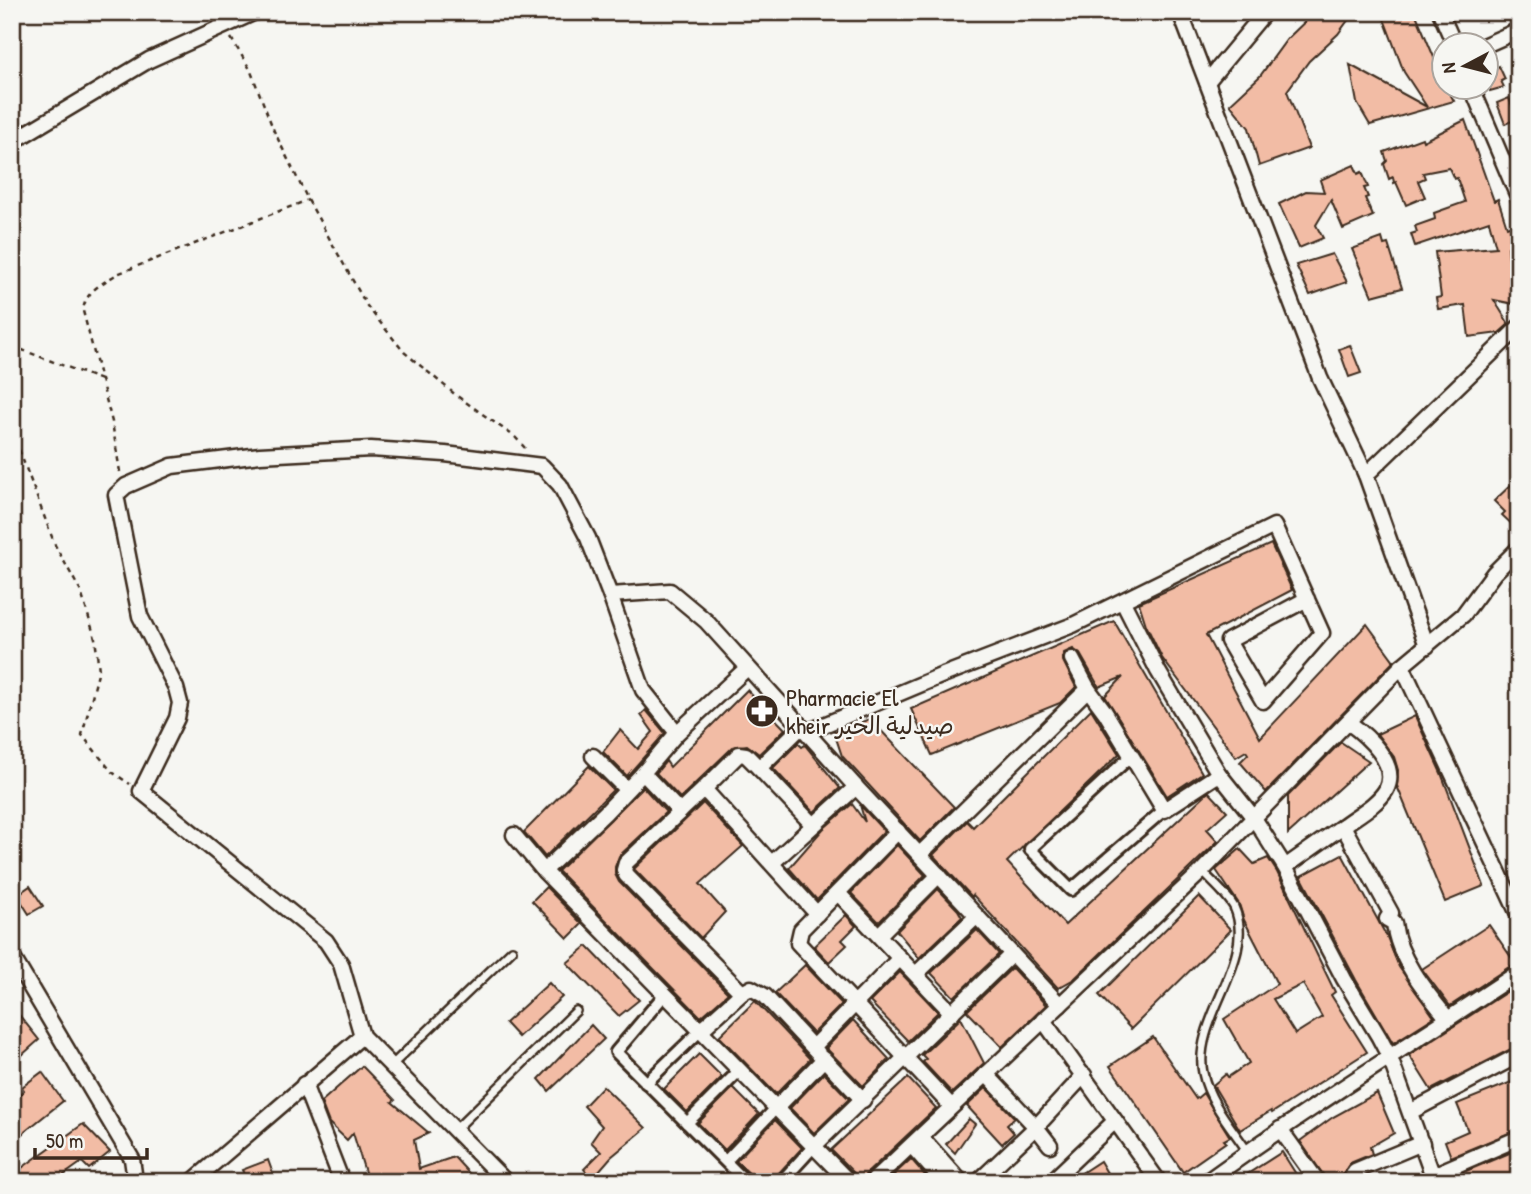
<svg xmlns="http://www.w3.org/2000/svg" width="1531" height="1194" viewBox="0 0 1531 1194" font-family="'Patrick Hand','Playpen Sans Arabic',sans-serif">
	<rect width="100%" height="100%" fill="#f6f6f2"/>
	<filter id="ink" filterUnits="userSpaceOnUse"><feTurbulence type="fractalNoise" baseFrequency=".0143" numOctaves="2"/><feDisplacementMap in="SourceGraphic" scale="14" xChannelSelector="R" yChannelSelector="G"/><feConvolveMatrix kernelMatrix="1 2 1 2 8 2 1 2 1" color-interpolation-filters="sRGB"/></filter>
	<g filter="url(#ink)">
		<g fill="#f2bca5" stroke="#3b2a1e" stroke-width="2" fill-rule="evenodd">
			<polygon points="1315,12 1354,12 1338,34 1309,61 1287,91 1309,148 1259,166 1249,128 1230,104 1260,76 1287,39"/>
			<polygon points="1399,12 1415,12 1444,81 1444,88 1447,88 1454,101 1370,125 1357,103 1350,65 1427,107 1404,72 1384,19"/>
			<polygon points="1499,66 1505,79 1501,81 1504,87 1490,91 1489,86 1486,88 1486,72"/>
			<polygon points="1509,98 1517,119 1505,124 1497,103"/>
			<polygon points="1465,120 1494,201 1498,199 1507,227 1514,224 1519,236 1519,242 1508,247 1510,272 1519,282 1519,305 1494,300 1509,324 1499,333 1469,337 1465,305 1438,309 1436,298 1441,297 1435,252 1496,247 1489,221 1415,246 1411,234 1417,232 1415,226 1435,219 1434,213 1465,202 1457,178 1454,179 1449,168 1423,173 1425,178 1418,181 1425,197 1406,205 1396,182 1394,183 1393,177 1389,179 1384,164 1387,161 1384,152 1422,138 1423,141"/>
			<polygon points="1354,165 1358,174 1362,172 1368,187 1364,188 1368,197 1365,198 1373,216 1343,229 1331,200 1316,225 1323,238 1299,248 1279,204 1306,191 1324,192 1320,180"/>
			<polygon points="1382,238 1384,245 1388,244 1402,288 1372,296 1352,249"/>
			<polygon points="1332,254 1347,282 1310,295 1296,265"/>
			<polygon points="1350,345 1361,373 1349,377 1339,349"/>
			<polygon points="1513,483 1519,489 1519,531 1502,515 1505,512 1494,501"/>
			<polygon points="1271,544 1292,590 1206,635 1260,738 1367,624 1394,661 1266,792 1240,762 1248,754 1246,751 1236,757 1162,658 1146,625 1139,603"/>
			<polygon points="1114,621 1202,773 1167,796 1105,696 1123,677 1099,687 1080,654 1073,649 1064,653 1062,659 1076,687 1060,703 932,755 911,709"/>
			<polygon points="747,690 785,729 759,754 747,745 733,747 680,798 656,773 666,761 670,767"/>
			<polygon points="1091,709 1119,754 1007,862 1065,925 1206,794 1209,792 1227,811 1207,829 1218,841 1074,979 1058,988 973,895 972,897 933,855 967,821 973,827"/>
			<polygon points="646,710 665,733 627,776 603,752 620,730 638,749 653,732 641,715"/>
			<polygon points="1415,716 1441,773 1484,886 1445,902 1397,786 1398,770 1394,757 1377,734"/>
			<polygon points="870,719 954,807 920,841 842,756 834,732"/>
			<polygon points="1341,742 1369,761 1288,834 1288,796"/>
			<polygon points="798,743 802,747 805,745 840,788 814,812 773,768"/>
			<polygon points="589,766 613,790 545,857 524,832"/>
			<polygon points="643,787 666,812 619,856 615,867 615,874 619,882 728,993 701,1017 558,871"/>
			<polygon points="703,803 743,846 700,884 725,912 701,938 634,869"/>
			<polygon points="852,804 865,822 860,805 884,831 817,900 789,868 823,829"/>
			<polygon points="897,845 925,875 879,922 851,893"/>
			<path d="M 1240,849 L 1254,864 L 1268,858 L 1277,872 L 1335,992 L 1331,995 L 1367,1052 L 1272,1113 L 1271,1111 L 1240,1130 L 1213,1085 L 1226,1074 L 1228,1077 L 1249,1063 L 1224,1019 L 1277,984 L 1244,920 L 1239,904 L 1216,870 ZM 1303,984 L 1322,1017 L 1295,1034 L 1273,999 Z"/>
			<polygon points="1342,854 1387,937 1399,967 1434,1017 1393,1043 1356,980 1301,876"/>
			<polygon points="30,886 43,906 29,914 17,895"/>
			<polygon points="546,887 582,924 568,938 532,901"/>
			<polygon points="938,889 958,910 962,917 919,958 897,931"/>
			<polygon points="1199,896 1231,930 1131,1029 1099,995"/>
			<polygon points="846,915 856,926 842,940 847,945 829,962 814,946"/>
			<polygon points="1489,925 1515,963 1450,1006 1422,969"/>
			<polygon points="977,930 999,954 954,997 931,973"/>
			<polygon points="587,946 639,1000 619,1016 567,963"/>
			<polygon points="805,965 842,1004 813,1033 775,993"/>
			<polygon points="1012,968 1046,1005 1002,1047 967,1011"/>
			<polygon points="900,972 938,1012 908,1041 870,1002"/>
			<polygon points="549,983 562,997 518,1037 505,1023"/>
			<polygon points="1519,984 1519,1045 1431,1090 1409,1055"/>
			<polygon points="755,1001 810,1059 776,1094 719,1036"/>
			<polygon points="12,1006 39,1040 12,1064"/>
			<polygon points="961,1018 984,1063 952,1093 923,1062 926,1059 922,1055"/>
			<polygon points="853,1020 889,1059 863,1086 826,1048"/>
			<polygon points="591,1025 604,1039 549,1091 539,1079"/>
			<polygon points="1153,1037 1196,1099 1203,1093 1230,1137 1224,1140 1226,1142 1183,1172 1110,1066"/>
			<polygon points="699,1054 722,1077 687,1112 664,1089"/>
			<polygon points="362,1066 395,1100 392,1102 429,1133 414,1140 419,1169 454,1157 477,1182 368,1182 353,1133 347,1140 329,1123 321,1102"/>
			<polygon points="42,1072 63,1101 12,1142 12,1102 24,1090 22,1087"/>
			<polygon points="824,1073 849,1099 814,1133 790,1108"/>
			<polygon points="908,1078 936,1108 865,1175 863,1182 858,1182 856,1175 831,1150"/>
			<polygon points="1519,1079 1519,1129 1451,1157 1445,1141 1468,1131 1457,1104"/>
			<polygon points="603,1086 646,1128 611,1157 592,1179 584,1169 601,1152 591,1142 602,1126 584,1106"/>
			<polygon points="733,1088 759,1114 725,1150 698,1123"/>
			<polygon points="986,1088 1015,1118 1007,1125 1014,1133 1002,1144 967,1106"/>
			<polygon points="1377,1093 1394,1133 1370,1147 1372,1154 1350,1163 1337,1182 1328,1182 1300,1141 1333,1117"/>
			<polygon points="969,1119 975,1124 955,1153 946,1144"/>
			<polygon points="775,1120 802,1148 775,1177 773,1182 754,1182 752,1176 736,1161"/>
			<polygon points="83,1124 110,1152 89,1169 82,1162 54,1182 12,1182 12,1175"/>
			<polygon points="1519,1149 1519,1182 1462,1182 1459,1174"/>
			<polygon points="1282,1152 1301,1182 1235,1182"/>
			<polygon points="911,1159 931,1182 886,1182"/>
			<polygon points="268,1160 276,1182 247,1182 242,1170"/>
			<polygon points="1100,1161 1110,1178 1104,1182 1085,1182 1080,1174"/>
		</g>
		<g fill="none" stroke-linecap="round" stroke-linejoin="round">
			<defs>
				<g id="service">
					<path d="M 1202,871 C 1212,882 1227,894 1234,907 C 1258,959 1192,1019 1203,1073 C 1209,1102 1232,1128 1248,1152"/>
					<polyline points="392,1065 512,950"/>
					<polyline points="455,1130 576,1011"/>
				</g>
				<g id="pedestrian">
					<polyline points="1132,755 1030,849 1071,890 1164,810"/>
					<polyline points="665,994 616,1052 746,1182"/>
					<polyline points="646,1083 701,1030"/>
					<polyline points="687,1123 740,1070"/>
					<polyline points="726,1161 776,1108"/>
					<polyline points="781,1182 814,1146"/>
				</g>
				<g id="minor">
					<polyline points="1180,12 1320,378 1366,475 1519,327"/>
					<polyline points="1440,12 1455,46"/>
					<polyline points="1483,46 1519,30"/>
					<polyline points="1207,82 1265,12"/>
					<polyline points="1472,88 1519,199"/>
					<polyline points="12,142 149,60 255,12"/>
					<polyline points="1366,475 1427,646"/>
					<polyline points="610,595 670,591 706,621 856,787 1060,1005"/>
					<polyline points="1123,602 1158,671 1219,774 1254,818 1285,867 1344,979 1379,1037 1390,1058 1435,1182"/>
					<polyline points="1402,666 1519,916"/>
					<polyline points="1088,689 1105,712 1164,810 1219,774"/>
					<polyline points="801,727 759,768 746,755 739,754 704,789 817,914"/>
					<polyline points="807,732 943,675 1073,625 1274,526 1322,633 1263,701 1228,641 1307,599"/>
					<polyline points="593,756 626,789"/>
					<polyline points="759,768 813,825"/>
					<polyline points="680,812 643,773 677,733 747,668"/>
					<path d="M 1343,826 C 1356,816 1377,805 1386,790 C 1400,764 1366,735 1348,722"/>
					<polyline points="898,831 801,930 798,943 951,1106"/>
					<polyline points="514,835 544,871 849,1182"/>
					<polyline points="920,854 1088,689 1072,659"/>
					<polyline points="772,863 856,787"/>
					<path d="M 1285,867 L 1343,826 L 1391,913 L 1387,919 L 1394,923 C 1398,959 1426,992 1448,1019"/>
					<polyline points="544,871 605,813 643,773"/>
					<polyline points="838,893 952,1013"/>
					<polyline points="879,935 939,875"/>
					<polyline points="12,956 132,1159 134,1173 129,1182"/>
					<polyline points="916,974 977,916"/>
					<polyline points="742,993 751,988 765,996 818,1053"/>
					<polyline points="1043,1020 1159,1182"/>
					<polyline points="701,1030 742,993 626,875 624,870 626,863 704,789"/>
					<polyline points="813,1047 900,958"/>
					<polyline points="986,1074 1036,1127 1050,1145"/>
					<polyline points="304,1084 342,1182"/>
					<polyline points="776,1108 824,1059 863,1100"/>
					<polyline points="1410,1112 1519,1055"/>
					<polyline points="1280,1129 1318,1182"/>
					<polyline points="921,1137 961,1182"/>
					<polyline points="814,1146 1012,954"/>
					<polyline points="912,1146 944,1182"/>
					<polyline points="1433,1175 1519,1138"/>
					<polyline points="192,1182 362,1036"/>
					<polyline points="506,1182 362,1036 341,964 326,941 141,791 177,718 180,703 176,688 140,616 116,495 126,486 172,466 260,455 371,449 445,454 542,466 560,485 588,538 610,595 643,690 677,733"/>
					<polyline points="872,1182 1202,871 1402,666 1463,615 1494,573 1519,548"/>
					<polyline points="978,1182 1036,1127 1084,1075"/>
					<polyline points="1051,1182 1115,1121"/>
					<path d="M 1206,1182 C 1308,1108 1414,1042 1519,972"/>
					<polyline points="1350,1182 1355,1171 1422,1143"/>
				</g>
			</defs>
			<use href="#service" stroke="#3b2a1e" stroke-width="12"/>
			<use href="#pedestrian" stroke="#3b2a1e" stroke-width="16"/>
			<use href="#minor" stroke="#3b2a1e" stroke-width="19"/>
			<g stroke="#3b2a1e" stroke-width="2.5" stroke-dasharray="5 5" stroke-linecap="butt">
				<polyline points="231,38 250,69 274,131 308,200 367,306 404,352 457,396 515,437 525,448"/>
				<polyline points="12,346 101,380"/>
				<polyline points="12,431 55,545 81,592 95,638 99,670 82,735 112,772 130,784"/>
				<path d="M 120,472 L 112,422 L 83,311 C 85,291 102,284 117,274 L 308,200"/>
			</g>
			<use href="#service" stroke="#f6f6f2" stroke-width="7"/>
			<use href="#pedestrian" stroke="#f6f6f2" stroke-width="10"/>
			<use href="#minor" stroke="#f6f6f2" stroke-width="14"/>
		</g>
	</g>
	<defs>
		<symbol id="pharmacy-disc" viewBox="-11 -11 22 22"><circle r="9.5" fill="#3b2a1e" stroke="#f6f6f2"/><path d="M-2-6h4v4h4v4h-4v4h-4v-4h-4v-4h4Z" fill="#fff"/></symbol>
	</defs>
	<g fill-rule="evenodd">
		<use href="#pharmacy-disc" x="743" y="692" width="38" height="38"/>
	</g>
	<g text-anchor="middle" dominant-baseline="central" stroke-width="5" stroke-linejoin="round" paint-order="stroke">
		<g font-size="24" fill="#3b2a1e" stroke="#f6f6f2" text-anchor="start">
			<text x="786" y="697">Pharmacie El<tspan x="786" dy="28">kheir صيدلية الخير</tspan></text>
		</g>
	</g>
	<rect width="1531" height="1194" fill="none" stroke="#f6f6f2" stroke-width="42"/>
	<rect x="21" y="21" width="1489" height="1152" fill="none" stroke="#3b2a1e" stroke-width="2.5" filter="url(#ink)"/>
	<g transform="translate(1465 66) rotate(263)"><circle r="33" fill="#f6f6f2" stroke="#aba49d" stroke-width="2"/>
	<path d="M0-5L12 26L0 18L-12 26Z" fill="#3b2a1e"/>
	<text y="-10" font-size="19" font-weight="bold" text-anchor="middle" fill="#3b2a1e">N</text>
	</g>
	<path d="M35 1148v10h112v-10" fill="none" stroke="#3b2a1e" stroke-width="3.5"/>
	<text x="46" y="1148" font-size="21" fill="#3b2a1e" stroke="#f6f6f2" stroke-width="5" paint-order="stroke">50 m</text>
</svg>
